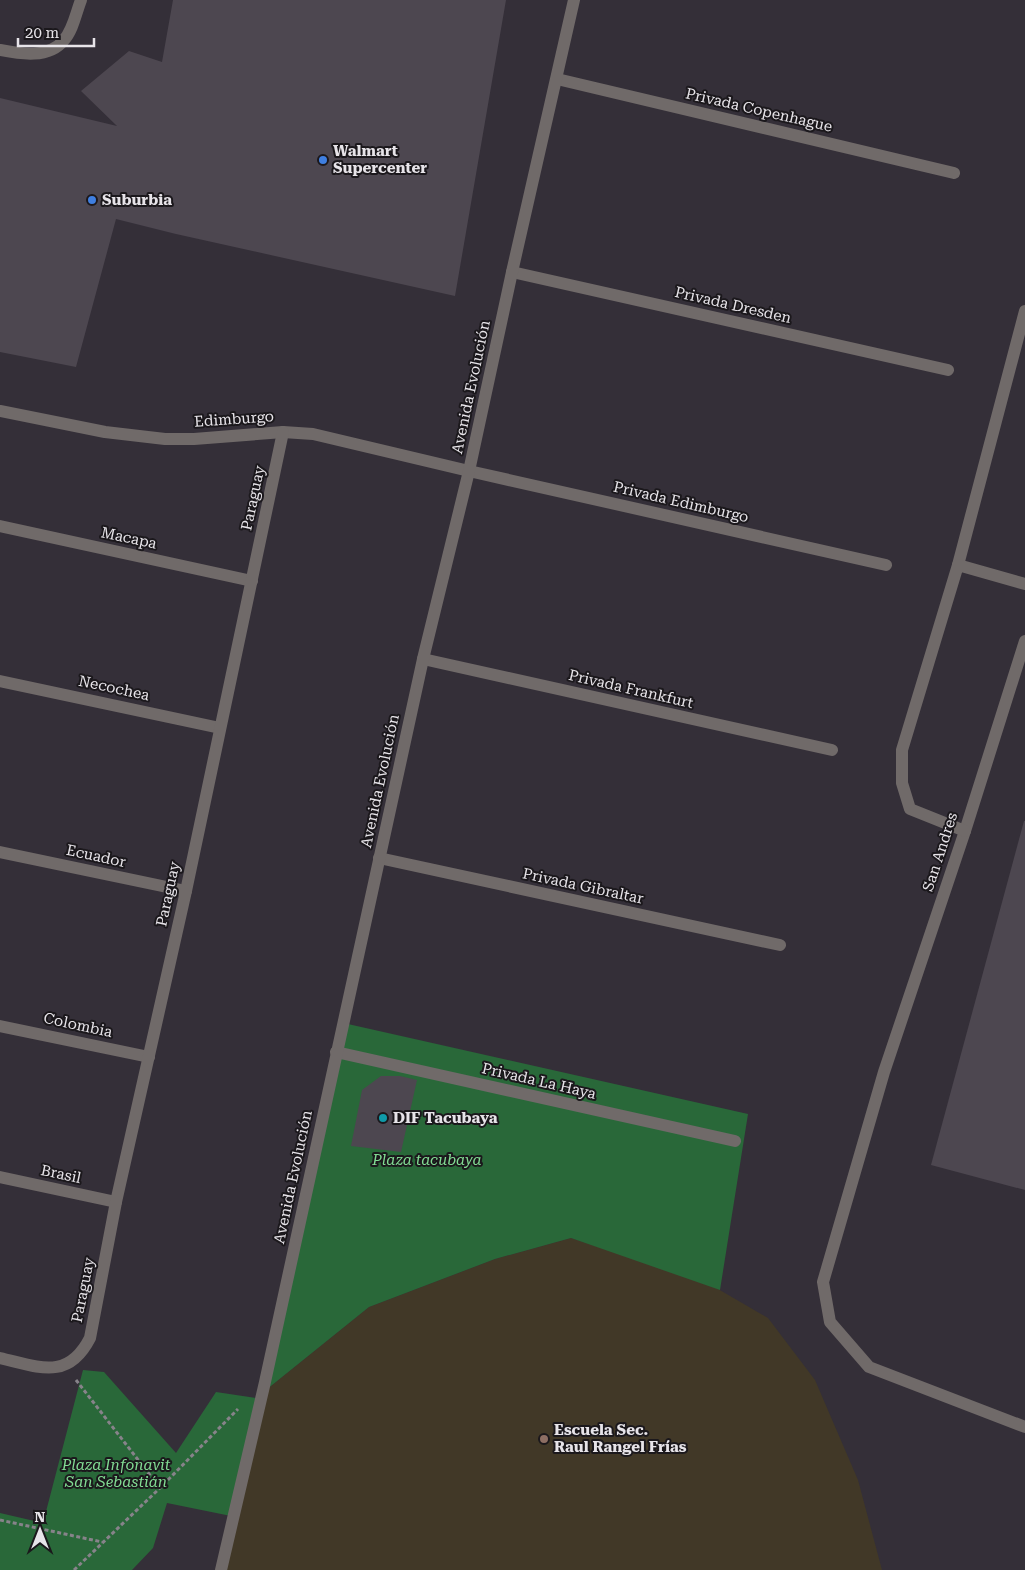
<svg xmlns="http://www.w3.org/2000/svg" width="1025" height="1570" viewBox="0 0 1025 1570" font-family="'Roboto Serif',serif">
	<rect width="100%" height="100%" fill="#342f38"/>
	<polygon fill="#413827" points="571,1238 706,1282 768,1318 815,1380 858,1480 882,1570 224,1570 256,1398 369,1307 495,1259"/>
	<polygon fill="#296839" points="339,1022 748,1114 720,1290 571,1238 495,1259 369,1307 256,1398 231,1516 167,1503 153,1548 132,1570 0,1570 0,1513 43,1523 83,1370 104,1372 176,1453 216,1392 256,1398"/>
	<g fill="#4d4750">
		<polygon points="173,0 506,0 455,296 176,234 116,219 76,367 0,352 0,98 117,126 81,91 129,51 162,62"/>
		<polygon points="1024,821 1025,821 1025,1190 931,1165"/>
		<polygon points="381,1076 400,1076 417,1080 401,1152 351,1146 362,1090"/>
	</g>
	<g fill="none" stroke-linecap="round" stroke-linejoin="round">
		<g stroke="#87838a" stroke-width="3" stroke-dasharray="4 2.5" stroke-linecap="butt">
			<polyline points="76,1380 160,1488"/>
			<polyline points="0,1520 102,1542"/>
			<polyline points="74,1570 160,1488 238,1409"/>
		</g>
		<g stroke="#706a69" stroke-width="12">
			<path d="M 0,50 C 20,54 49,59 64,40 C 73,30 76,13 81,0"/>
			<polyline points="557,79 954,173"/>
			<polyline points="512,272 948,370"/>
			<polyline points="0,411 105,432 165,439 194,439 283,432 313,434 469,471 886,565"/>
			<polyline points="0,526 252,581"/>
			<polyline points="958,565 1025,311"/>
			<polyline points="1025,641 965,831 884,1072 823,1282 830,1322 869,1367 1025,1427"/>
			<polyline points="423,659 832,750"/>
			<polyline points="0,681 220,728"/>
			<polyline points="965,831 910,809 902,783 902,750 958,565 1025,584"/>
			<polyline points="0,852 186,891"/>
			<polyline points="379,858 780,945"/>
			<polyline points="0,1026 149,1057"/>
			<polyline points="336,1052 735,1141"/>
			<polyline points="0,1177 116,1202"/>
			<path d="M 0,1358 C 39,1367 68,1381 90,1338 L 116,1202 L 186,891 L 283,432"/>
			<polyline points="221,1570 265,1382 423,659 469,471 512,272 574,0"/>
		</g>
	</g>
	<g fill="#3f7fe0" stroke="#1b181c" stroke-width="2">
		<circle cx="323" cy="160" r="5"/>
		<circle cx="92" cy="200" r="5"/>
	</g>
	<circle fill="#0f9aa8" stroke="#1b181c" stroke-width="2" cx="383" cy="1118" r="5"/>
	<circle fill="#8d6e63" stroke="#1b181c" stroke-width="2" cx="544" cy="1439" r="5"/>
	<g text-anchor="middle" dominant-baseline="central" stroke-width="4" stroke-linejoin="round" paint-order="stroke">
		<g font-size="15" fill="#e7e4e9" stroke="#1b181c">
			<text transform="translate(759 110) rotate(13)">Privada Copenhague</text>
			<text transform="translate(733 305) rotate(13)">Privada Dresden</text>
			<text transform="translate(471 387) rotate(-78)">Avenida Evolución</text>
			<text transform="translate(234 419) rotate(-4)">Edimburgo</text>
			<text transform="translate(253 498) rotate(-78)">Paraguay</text>
			<text transform="translate(681 502) rotate(13)">Privada Edimburgo</text>
			<text transform="translate(129 538) rotate(12)">Macapa</text>
			<text transform="translate(114 688) rotate(12)">Necochea</text>
			<text transform="translate(631 689) rotate(13)">Privada Frankfurt</text>
			<text transform="translate(380 781) rotate(-78)">Avenida Evolución</text>
			<text transform="translate(940 852) rotate(-72)">San Andres</text>
			<text transform="translate(96 856) rotate(12)">Ecuador</text>
			<text transform="translate(583 886) rotate(12)">Privada Gibraltar</text>
			<text transform="translate(168 894) rotate(-78)">Paraguay</text>
			<text transform="translate(78 1025) rotate(12)">Colombia</text>
			<text transform="translate(539 1081) rotate(13)">Privada La Haya</text>
			<text transform="translate(61 1174) rotate(12)">Brasil</text>
			<text transform="translate(293 1177) rotate(-78)">Avenida Evolución</text>
			<text transform="translate(83 1290) rotate(-79)">Paraguay</text>
		</g>
		<g font-size="15" font-weight="bold" fill="#e7e4e9" stroke="#1b181c" text-anchor="start">
			<text x="333" y="151">Walmart<tspan x="333" dy="17">Supercenter</tspan></text>
			<text x="102" y="200">Suburbia</text>
			<text x="393" y="1118">DIF Tacubaya</text>
			<text x="554" y="1430">Escuela Sec.<tspan x="554" dy="17">Raul Rangel Frías</tspan></text>
		</g>
		<g font-size="15" font-style="italic" fill="#82db93" stroke="#1b181c">
			<text x="427" y="1160">Plaza tacubaya</text>
			<text x="116" y="1465">Plaza Infonavit<tspan x="116" dy="17">San Sebastián</tspan></text>
		</g>
	</g>
	<g transform="translate(40 1530)" stroke="#1b181c" stroke-width="4" paint-order="stroke">
	<path d="M0-4L9 19L0 12L-9 19Z" fill="#e7e4e9"/>
	<text y="-8" font-size="14" font-weight="bold" text-anchor="middle" fill="#e7e4e9">N</text>
	</g>
	<path d="M18 38v8h76v-8" fill="none" stroke="#e7e4e9" stroke-width="2.5"/>
	<text x="25" y="38" font-size="15" fill="#e7e4e9" stroke="#1b181c" stroke-width="4" paint-order="stroke">20 m</text>
</svg>
